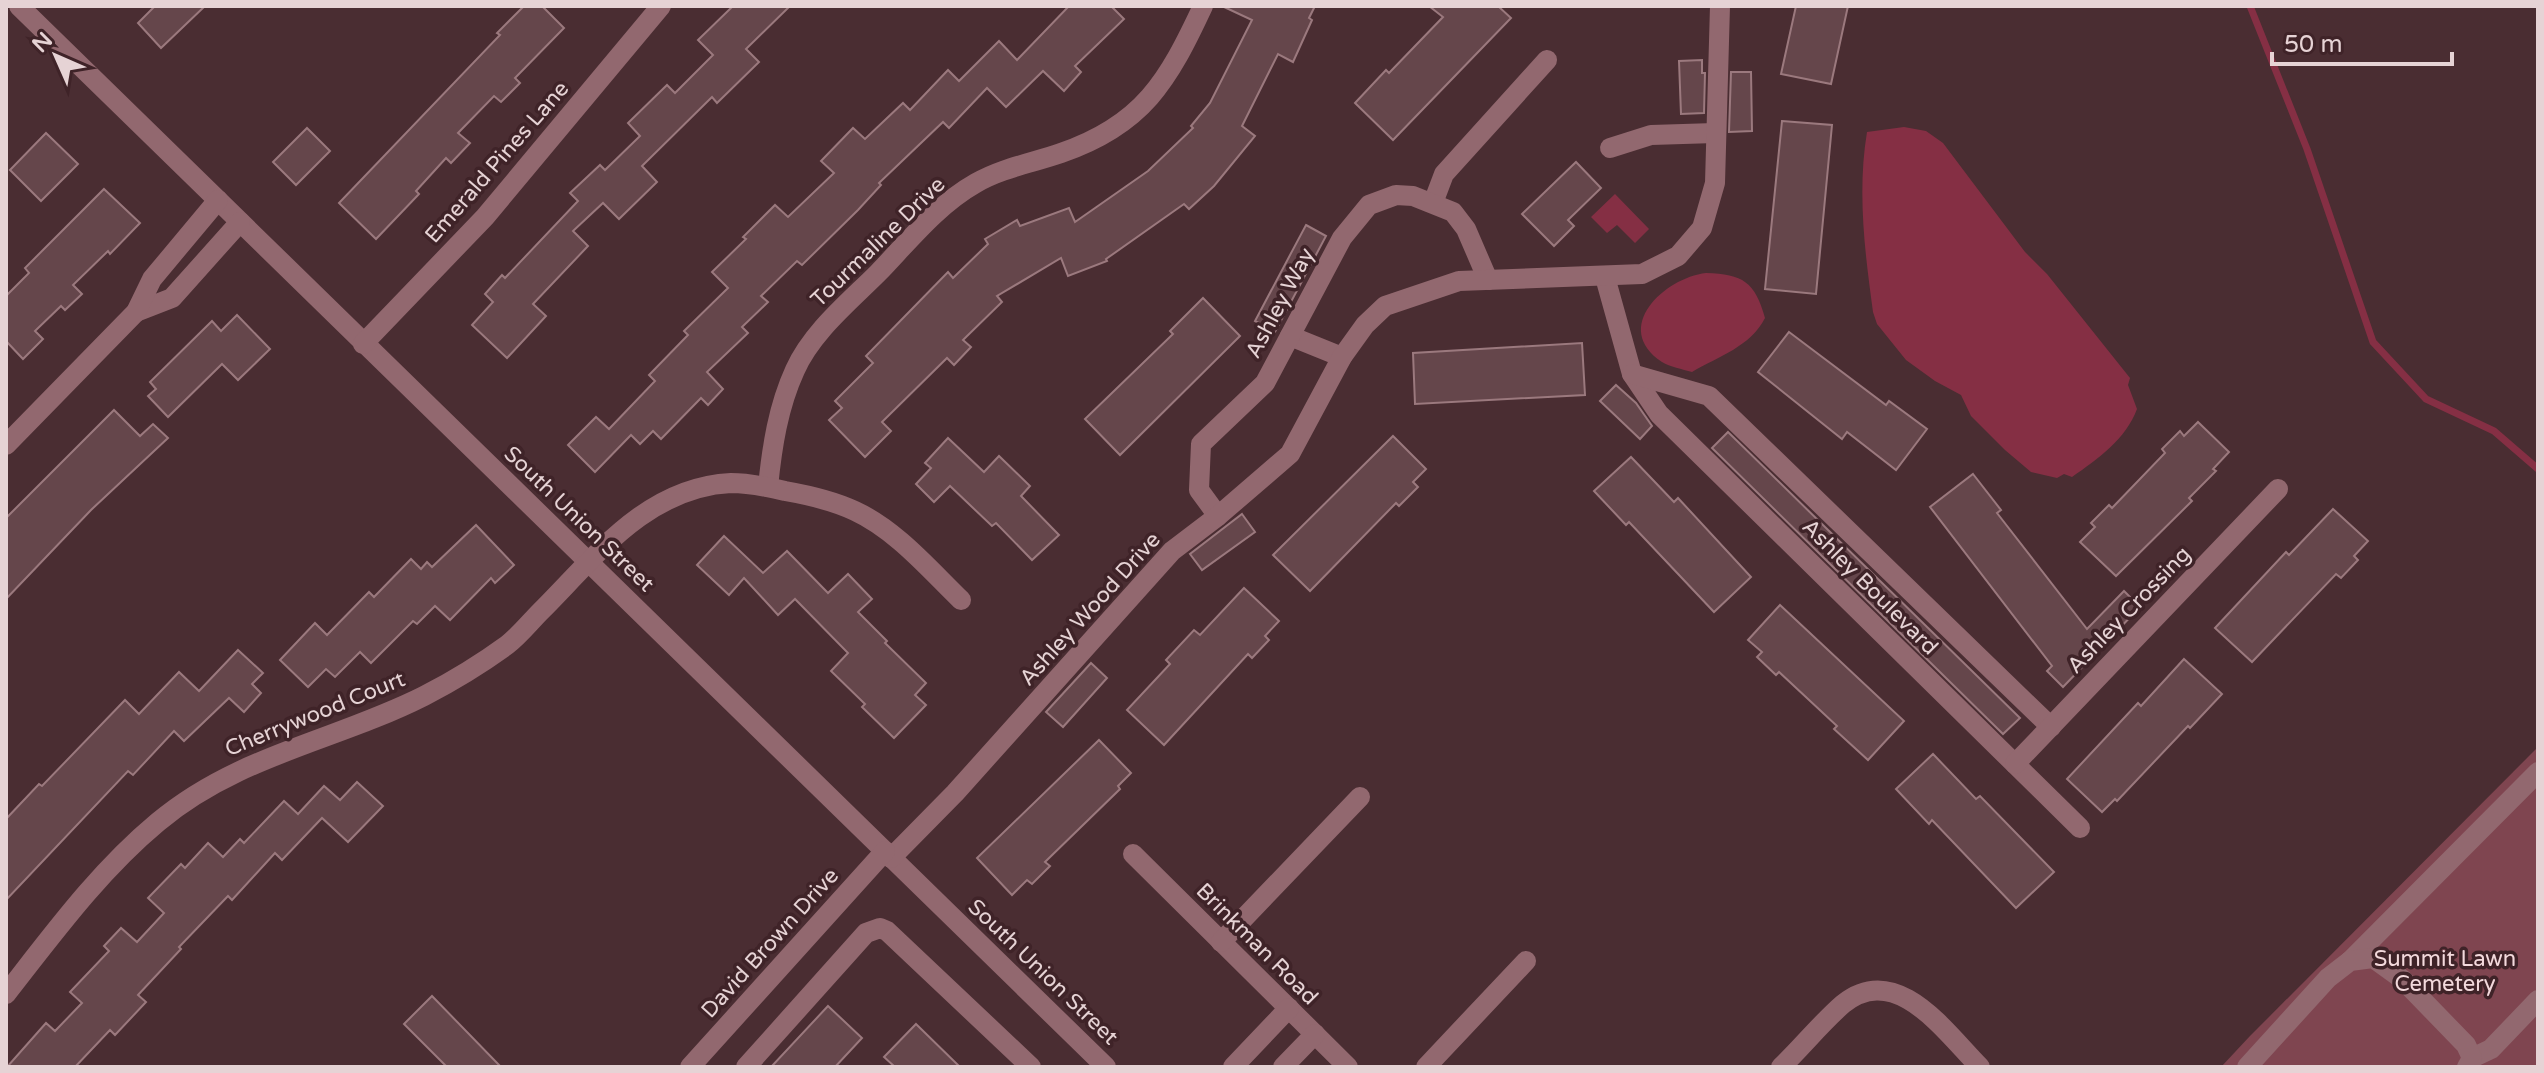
<svg xmlns="http://www.w3.org/2000/svg" width="2544" height="1073" viewBox="0 0 2544 1073" font-family="'Varela Round',sans-serif">
	<rect width="100%" height="100%" fill="#4a2d32"/>
	<polygon fill="#7f4550" points="2538,747 2538,1067 2221,1067 2250,1036"/>
	<g fill="#852f44">
		<path d="M 1904,127 L 1926,131 L 1943,143 L 2025,252 L 2047,274 L 2130,378 L 2128,385 L 2137,409 C 2126,439 2098,459 2072,477 L 2064,474 L 2057,478 L 2031,472 L 2005,450 L 1971,416 L 1961,395 L 1935,381 L 1906,360 L 1877,324 L 1873,312 C 1865,253 1857,192 1867,132 Z"/>
		<polygon points="1615,194 1649,229 1635,243 1617,225 1607,233 1591,217"/>
		<path d="M 1706,273 C 1743,274 1755,282 1765,318 C 1750,347 1719,356 1692,372 C 1682,369 1670,367 1662,362 C 1611,328 1664,278 1706,273 Z"/>
	</g>
	<g fill="none" stroke-linecap="round" stroke-linejoin="round">
		<polyline stroke="#852f44" stroke-width="7" points="2250,6 2307,149 2373,342 2426,399 2494,431 2538,469"/>
	</g>
	<g fill="#65464b" stroke="#9b797e" stroke-width="2">
		<polygon points="155,6 205,6 161,48 138,23"/>
		<polygon points="524,6 542,6 564,28 515,78 520,83 501,102 494,96 458,133 470,143 451,163 446,158 416,191 419,194 376,239 339,203 500,35 497,33"/>
		<polygon points="733,6 790,6 746,49 759,62 717,103 712,97 642,166 657,182 619,219 603,203 573,231 588,246 533,304 546,316 507,358 472,325 493,302 485,294 502,275 505,278 578,201 570,193 600,165 605,170 640,136 628,123 667,85 675,93 713,55 698,40"/>
		<polygon points="1069,6 1111,6 1124,19 1075,66 1081,72 1064,91 1043,71 1006,107 987,88 949,128 943,122 879,183 881,185 858,210 802,265 797,261 761,296 768,302 742,327 748,333 707,372 723,389 708,405 701,398 661,439 653,431 640,444 631,435 595,472 568,445 596,417 609,429 655,381 649,375 688,335 684,331 728,288 712,272 746,239 743,237 775,205 788,217 834,173 821,161 853,128 865,139 903,103 910,110 948,70 959,81 999,41 1017,60"/>
		<polygon points="1222,6 1315,6 1309,18 1312,20 1293,62 1278,54 1242,126 1255,136 1214,186 1189,209 1184,204 1106,259 1107,261 1068,276 1061,258 997,296 1002,302 963,340 971,347 954,365 947,358 882,422 891,431 865,457 829,420 842,408 835,401 873,363 866,356 948,272 953,278 988,244 985,239 1017,220 1020,226 1069,208 1075,222 1148,171 1193,128 1191,126 1210,103 1252,20"/>
		<polygon points="1429,6 1498,6 1511,18 1393,140 1355,103 1386,70 1389,73 1443,17"/>
		<polygon points="1796,6 1848,6 1831,84 1781,74"/>
		<polygon points="1702,60 1702,73 1705,73 1704,113 1681,114 1679,61"/>
		<polygon points="1731,72 1751,72 1752,131 1729,132"/>
		<polygon points="1782,121 1832,125 1816,294 1765,289"/>
		<polygon points="307,128 330,151 296,185 273,162"/>
		<polygon points="46,133 78,164 41,201 10,170"/>
		<polygon points="1576,162 1601,188 1568,220 1574,226 1554,246 1522,214"/>
		<polygon points="104,189 140,223 110,254 108,251 73,285 82,294 65,310 61,306 35,331 43,339 23,359 6,341 6,296 29,273 25,268"/>
		<polygon points="1306,225 1326,236 1275,332 1255,321"/>
		<polygon points="1203,298 1240,336 1120,455 1085,419 1173,334 1170,331"/>
		<polygon points="237,315 270,349 238,380 222,364 168,417 148,396 156,389 150,382 212,321 221,331"/>
		<polygon points="1789,332 1886,405 1889,401 1927,429 1896,470 1847,432 1842,439 1758,372"/>
		<polygon points="1582,343 1585,395 1415,404 1413,353"/>
		<polygon points="1616,385 1636,403 1652,426 1640,439 1600,401"/>
		<polygon points="114,410 140,436 153,424 168,438 91,510 6,599 6,518"/>
		<polygon points="2198,422 2229,452 2213,469 2216,471 2189,498 2192,501 2116,576 2080,542 2095,527 2091,523 2109,505 2112,508 2165,453 2162,449 2180,431 2184,436"/>
		<polygon points="1728,432 2020,718 2003,734 1712,448"/>
		<polygon points="1393,436 1426,469 1413,482 1418,487 1399,506 1396,503 1310,591 1273,555"/>
		<polygon points="948,438 984,472 999,456 1030,486 1021,496 1059,535 1032,560 996,523 992,526 950,486 934,502 916,484 931,468 925,463"/>
		<polygon points="1631,457 1674,502 1678,498 1751,577 1714,612 1629,522 1626,525 1594,491"/>
		<polygon points="1973,474 2001,510 1997,513 2087,629 2124,591 2140,607 2063,687 2047,671 2052,666 1930,507"/>
		<polygon points="2333,509 2368,541 2354,556 2358,560 2341,578 2336,574 2252,662 2215,628 2286,552 2289,555"/>
		<polygon points="1242,514 1255,532 1202,570 1190,554"/>
		<polygon points="476,525 514,565 495,583 491,578 450,620 435,606 417,624 413,621 371,663 360,652 335,677 326,669 308,687 280,660 315,623 327,635 369,592 374,597 411,559 421,569 427,562 432,567"/>
		<polygon points="724,536 763,573 787,551 828,593 848,574 872,599 858,612 887,641 885,643 926,683 915,695 926,705 894,738 862,707 865,704 831,671 848,653 795,599 778,615 744,578 729,595 697,565"/>
		<polygon points="1244,588 1279,621 1265,636 1269,640 1252,658 1248,654 1164,745 1127,710 1170,664 1166,660 1194,630 1200,635"/>
		<polygon points="1780,605 1904,721 1868,760 1834,729 1837,726 1779,672 1776,675 1757,657 1762,652 1748,640"/>
		<polygon points="238,650 263,673 252,684 261,693 244,712 229,698 184,741 174,731 133,775 128,771 6,900 6,819 39,784 42,786 125,700 139,714 179,672 199,691"/>
		<polygon points="2184,659 2222,694 2190,728 2188,726 2117,801 2115,799 2102,812 2067,779 2138,703 2141,706"/>
		<polygon points="1091,663 1107,678 1063,727 1046,712"/>
		<polygon points="1099,740 1131,773 1118,786 1120,789 1045,862 1050,866 1032,884 1027,880 1012,895 977,858"/>
		<polygon points="1933,754 1976,799 1980,796 2054,872 2016,908 1932,820 1929,824 1896,789"/>
		<polygon points="357,782 383,806 348,842 322,818 282,860 275,853 232,900 228,896 179,947 181,949 138,995 146,1002 115,1035 110,1030 75,1067 7,1067 46,1023 55,1031 82,1003 70,992 109,951 104,946 121,928 137,942 164,913 148,898 181,864 185,868 208,843 223,857 240,839 244,843 284,801 298,814 324,786 340,800"/>
		<polygon points="432,996 501,1067 447,1067 404,1024"/>
		<polygon points="828,1006 862,1038 835,1067 771,1067"/>
		<polygon points="916,1024 960,1067 895,1067 884,1057"/>
	</g>
	<g fill="none" stroke-linecap="round" stroke-linejoin="round">
		<g stroke="#92686f" stroke-width="20">
			<polyline points="19,6 1106,1067"/>
			<polyline points="1610,148 1651,135 1715,133"/>
			<polyline points="1433,203 1444,174 1547,60"/>
			<polyline points="1605,277 1632,374 1659,414 2080,828"/>
			<polyline points="136,312 172,298 240,222"/>
			<polyline points="1290,336 1342,357"/>
			<polyline points="363,344 485,217 661,6"/>
			<polyline points="1632,374 1709,396 2051,727"/>
			<polyline points="6,445 136,312 152,279 218,200"/>
			<path d="M 768,487 C 772,447 778,407 795,370 C 812,332 849,302 878,273 C 908,242 937,205 976,183 C 1002,168 1032,163 1061,153 C 1143,125 1168,81 1203,6"/>
			<polyline points="1218,516 1199,490 1201,444 1265,383 1342,238 1369,205 1396,195 1413,196 1453,212 1466,229 1488,280"/>
			<polyline points="2015,764 2278,489"/>
			<polyline points="1133,854 1348,1067"/>
			<polyline points="891,858 955,793 1172,551 1218,516 1290,454 1342,357 1365,325 1385,306 1459,281 1642,274 1678,256 1702,228 1715,183 1720,6"/>
			<polyline points="1221,942 1360,797"/>
			<polyline points="2350,961 2538,772"/>
			<path d="M 6,994 C 53,934 99,871 158,822 C 238,755 335,741 424,696 C 453,681 481,664 507,645 C 519,636 530,622 541,611 C 596,556 647,487 731,483 C 749,483 768,487 785,491 C 808,495 834,501 855,511 C 896,530 929,569 961,600"/>
			<polyline points="2472,1058 2491,1049 2538,1000"/>
			<polyline points="690,1067 885,851"/>
			<polyline points="746,1067 866,933 880,928 887,931 1031,1067"/>
			<polyline points="1233,1067 1289,1008"/>
			<polyline points="1283,1067 1315,1034"/>
			<polyline points="1426,1067 1526,961"/>
			<path d="M 1781,1067 C 1802,1047 1821,1023 1843,1004 C 1897,961 1945,1032 1980,1067"/>
			<polyline points="2247,1067 2328,978 2350,961 2373,958 2402,979 2466,1045 2472,1058 2467,1067"/>
		</g>
	</g>
	<g text-anchor="middle" dominant-baseline="central" stroke-width="7" stroke-linejoin="round" paint-order="stroke">
		<g font-size="22" fill="#e6d3d5" stroke="#3f2328">
			<text transform="translate(497 162) rotate(-49)">Emerald Pines Lane</text>
			<text transform="translate(878 242) rotate(-44)">Tourmaline Drive</text>
			<text transform="translate(1280 303) rotate(-62)">Ashley Way</text>
			<text transform="translate(579 519) rotate(44)">South Union Street</text>
			<text transform="translate(1870 587) rotate(45)">Ashley Boulevard</text>
			<text transform="translate(1090 609) rotate(-48)">Ashley Wood Drive</text>
			<text transform="translate(2129 610) rotate(-46)">Ashley Crossing</text>
			<text transform="translate(315 714) rotate(-22)">Cherrywood Court</text>
			<text transform="translate(770 943) rotate(-48)">David Brown Drive</text>
			<text transform="translate(1257 944) rotate(45)">Brinkman Road</text>
			<text transform="translate(1043 972) rotate(44)">South Union Street</text>
		</g>
		<g font-size="22" fill="#f3d9dc" stroke="#3f2328">
			<text x="2445" y="959">Summit Lawn<tspan x="2445" dy="25">Cemetery</tspan></text>
		</g>
	</g>
	<rect width="2544" height="1073" fill="none" stroke="#e6d3d5" stroke-width="16"/>
	<g transform="translate(56 56) rotate(315)" stroke="#3f2328" stroke-width="6" paint-order="stroke">
	<path d="M0-6L14 30L0 20L-14 30Z" fill="#e6d3d5"/>
	<text y="-12" font-size="22" font-weight="bold" text-anchor="middle" fill="#e6d3d5">N</text>
	</g>
	<path d="M2272 52v12h180v-12" fill="none" stroke="#e6d3d5" stroke-width="4"/>
	<text x="2284" y="52" font-size="24" fill="#e6d3d5" stroke="#3f2328" stroke-width="6" paint-order="stroke">50 m</text>
</svg>
